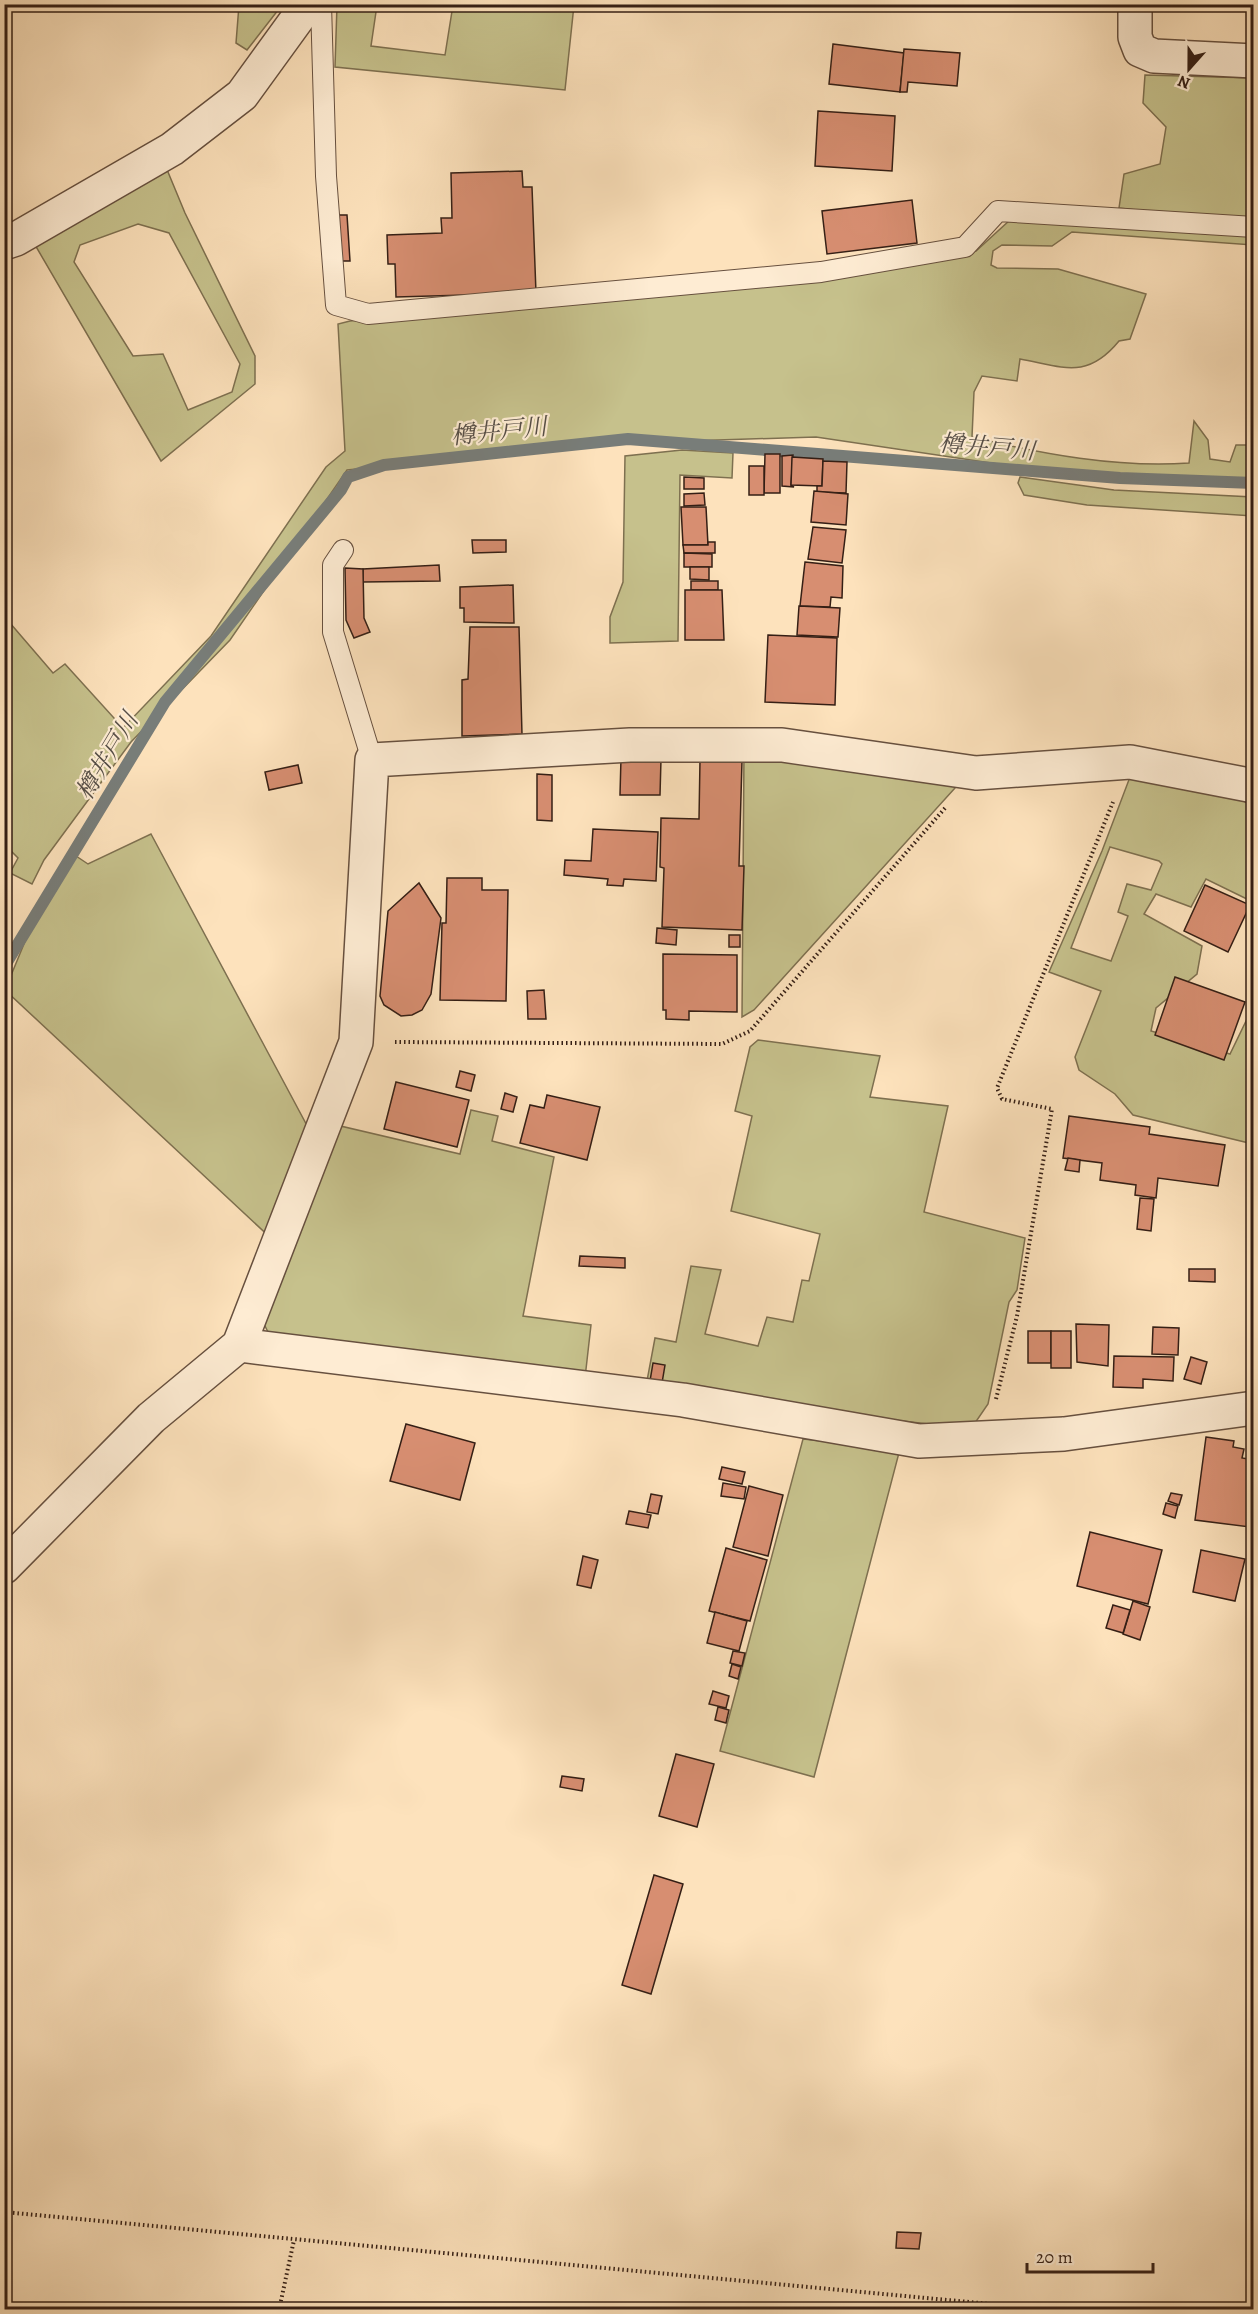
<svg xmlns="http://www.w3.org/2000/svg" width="1258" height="2314" viewBox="0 0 1258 2314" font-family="Alegreya,'Noto Serif JP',serif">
	<rect width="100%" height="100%" fill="#fde2bc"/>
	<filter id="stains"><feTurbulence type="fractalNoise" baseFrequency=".00333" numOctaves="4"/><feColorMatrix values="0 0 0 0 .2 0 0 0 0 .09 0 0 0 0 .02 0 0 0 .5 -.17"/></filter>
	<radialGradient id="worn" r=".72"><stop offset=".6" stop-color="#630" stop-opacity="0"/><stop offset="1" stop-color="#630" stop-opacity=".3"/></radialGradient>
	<g fill="#c6c18c" stroke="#7e7050" stroke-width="1.5" fill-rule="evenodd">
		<polygon points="239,5 282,5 247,50 236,43"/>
		<polygon points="337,5 377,5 371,46 445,55 453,5 574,5 565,90 335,67"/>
		<polygon points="1145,75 1253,78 1253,218 1178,215 1119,208 1124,174 1160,164 1166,127 1143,103"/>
		<path d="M 163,160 L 185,213 L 255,356 L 255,384 L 161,461 L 31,238 ZM 138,224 L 169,233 L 240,364 L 232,392 L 188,410 L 163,354 L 133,356 L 74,262 L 80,245 Z"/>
		<path d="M 1010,220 L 1253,234 L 1253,245 L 1072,232 L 1052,246 L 1002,245 L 993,251 L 991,265 L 997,268 L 1058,269 L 1146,294 L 1130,339 L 1119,341 C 1087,380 1064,367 1020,359 L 1017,381 L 982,376 L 974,392 L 972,437 C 1042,454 1117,468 1189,463 L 1194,421 L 1208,440 L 1210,459 L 1230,462 L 1236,445 L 1252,445 L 1249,353 L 1253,354 L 1253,485 L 1092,478 L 816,437 L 623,443 L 347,470 L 230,640 L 131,742 L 44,860 L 32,884 L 10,873 L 18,858 L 5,845 L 4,616 L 53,673 L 65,664 L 123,728 L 211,636 L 326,467 L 345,451 L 338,324 L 350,321 L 830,277 L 976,251 Z"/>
		<polygon points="682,450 733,453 732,478 680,475 678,641 610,643 610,617 623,582 625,456"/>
		<polygon points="1020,477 1114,490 1253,497 1253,516 1087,505 1024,495 1018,483"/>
		<polygon points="744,752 955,780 955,788 754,1010 742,1017"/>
		<path d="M 1130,777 L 1229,793 L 1253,806 L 1253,902 L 1206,879 L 1191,907 L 1156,894 L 1144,914 L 1202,946 L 1197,974 L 1156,1008 L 1151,1031 L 1230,1054 L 1248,1017 L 1253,1017 L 1253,1144 L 1133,1115 L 1115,1094 L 1079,1070 L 1075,1057 L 1101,991 L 1049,972 L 1102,851 ZM 1110,847 L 1159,861 L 1162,864 L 1151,890 L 1127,884 L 1118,912 L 1128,916 L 1111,961 L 1071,948 Z"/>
		<polygon points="151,834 311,1133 275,1242 5,990 47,888 70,852 88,864"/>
		<polygon points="758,1040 880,1056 870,1097 948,1106 924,1212 1025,1238 1017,1290 1009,1302 988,1404 975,1423 937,1425 799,1409 646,1386 655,1338 676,1342 691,1266 721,1270 705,1334 758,1346 767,1317 793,1322 802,1280 809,1281 820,1234 731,1211 752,1116 735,1111 750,1047"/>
		<polygon points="471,1110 498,1116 492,1141 554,1157 523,1316 591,1325 585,1378 281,1337 268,1332 264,1324 263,1309 283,1278 336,1125 460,1154"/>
		<polygon points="803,1439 900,1449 814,1777 720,1751"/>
	</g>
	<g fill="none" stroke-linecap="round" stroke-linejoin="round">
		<polyline stroke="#787d79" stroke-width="12" points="4,967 165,702 341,490 348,477 384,465 628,439 1120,478 1254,483"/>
	</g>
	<g fill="#d78e71" stroke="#351f15" stroke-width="1.5">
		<polygon points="833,44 904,53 900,92 829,84"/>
		<polygon points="904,49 960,53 957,86 908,82 907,92 900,92"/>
		<polygon points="818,111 895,116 892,171 815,166"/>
		<polygon points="522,171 523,187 532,187 536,293 396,297 395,264 388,264 387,235 442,233 441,218 452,218 451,173"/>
		<polygon points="912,200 917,243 827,254 822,211"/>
		<polygon points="337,215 347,215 350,261 340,261"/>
		<polygon points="765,454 780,454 780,493 764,493"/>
		<polygon points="793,455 791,485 794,487 782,486 782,456"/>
		<polygon points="792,457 823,459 822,486 791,485"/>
		<polygon points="823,461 847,462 846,493 817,492 817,486 822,486"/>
		<rect x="749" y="466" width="15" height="29"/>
		<polygon points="684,477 704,478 704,489 684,489"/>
		<polygon points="814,491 848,494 846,525 811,522"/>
		<polygon points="704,493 705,505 684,506 684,494"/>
		<polygon points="681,507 706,507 708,545 683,545"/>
		<polygon points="813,527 846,530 842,563 808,559"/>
		<polygon points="472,540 506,540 506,552 473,553"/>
		<polygon points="708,542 715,542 715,553 684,553 683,545 708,545"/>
		<polygon points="684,553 712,554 712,567 684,567"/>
		<polygon points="805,562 843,566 842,598 831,597 830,607 800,606"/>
		<polygon points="439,565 440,581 363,582 363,569"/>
		<polygon points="690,567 709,567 709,580 690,579"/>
		<polygon points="345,568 363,569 364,618 370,632 354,638 346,620"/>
		<rect x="691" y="581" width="27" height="9"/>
		<polygon points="513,585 514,623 464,622 464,608 460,608 460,587"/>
		<polygon points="685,590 722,590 724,640 685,640"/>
		<polygon points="799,606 840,608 838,637 797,635"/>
		<polygon points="470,627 519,627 522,734 462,736 462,680 468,679"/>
		<polygon points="768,635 837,638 835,705 765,702"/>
		<polygon points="621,758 661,759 660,795 620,795"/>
		<polygon points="700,760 742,761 739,866 744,866 742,930 662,927 664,868 660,867 661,818 699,819"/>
		<polygon points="298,765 302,783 269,790 265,772"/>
		<polygon points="537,774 552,775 552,821 537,820"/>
		<polygon points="593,829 658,832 656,881 624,879 623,886 607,885 608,879 564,875 565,860 591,861"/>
		<polygon points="447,878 482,878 482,890 508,890 506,1001 440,1000 442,923 446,923"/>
		<polygon points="419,883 441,918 431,994 422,1010 412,1015 401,1016 384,1005 380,996 388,911"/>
		<polygon points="1205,885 1250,905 1228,952 1184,931"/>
		<polygon points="657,928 677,930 676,945 656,943"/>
		<rect x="729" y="935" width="11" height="12"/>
		<polygon points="663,954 737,955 737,1012 689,1011 689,1020 666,1019 666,1010 663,1010"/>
		<polygon points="1175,977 1245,1002 1224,1060 1155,1035"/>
		<polygon points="544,990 546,1019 528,1019 527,991"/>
		<polygon points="460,1071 475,1075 471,1091 456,1087"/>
		<polygon points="396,1082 469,1100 457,1147 384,1129"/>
		<polygon points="505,1093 517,1097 513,1112 501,1109"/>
		<polygon points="547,1095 600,1107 587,1160 520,1143 530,1105 544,1108"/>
		<polygon points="1069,1116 1150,1127 1149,1134 1225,1145 1218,1186 1158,1178 1156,1198 1135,1195 1136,1185 1100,1180 1102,1163 1063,1158"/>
		<polygon points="1068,1158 1080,1160 1079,1172 1065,1170"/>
		<polygon points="1140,1198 1154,1199 1151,1231 1137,1229"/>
		<polygon points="580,1256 625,1258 625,1268 579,1266"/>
		<polygon points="1189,1269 1215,1269 1215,1282 1189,1281"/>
		<polygon points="1076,1324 1109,1325 1108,1366 1077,1362"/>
		<polygon points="1153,1327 1179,1328 1178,1355 1152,1354"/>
		<rect x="1028" y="1331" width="23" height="32"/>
		<rect x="1051" y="1331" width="20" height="37"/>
		<polygon points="1114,1356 1174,1357 1173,1381 1143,1379 1143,1388 1113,1387"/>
		<polygon points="1191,1357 1207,1362 1201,1384 1184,1379"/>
		<polygon points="653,1363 665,1365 662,1383 650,1381"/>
		<polygon points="406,1424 475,1443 460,1500 390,1481"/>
		<polygon points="1206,1437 1234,1441 1233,1447 1244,1449 1242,1458 1254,1460 1254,1517 1250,1527 1195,1520"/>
		<polygon points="722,1467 745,1472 742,1484 719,1479"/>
		<polygon points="723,1483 746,1487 744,1499 721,1496"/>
		<polygon points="749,1486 783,1495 768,1556 733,1547"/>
		<polygon points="1171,1493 1182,1495 1179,1505 1168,1501"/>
		<polygon points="651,1494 662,1496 658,1514 647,1512"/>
		<polygon points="1166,1503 1178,1506 1175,1518 1163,1514"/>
		<polygon points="629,1511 651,1515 648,1528 626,1524"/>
		<polygon points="1090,1532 1162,1550 1148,1604 1077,1586"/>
		<polygon points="726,1548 767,1560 750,1621 709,1611"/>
		<polygon points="1201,1550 1245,1559 1235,1601 1193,1592"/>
		<polygon points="583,1556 598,1560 591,1588 577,1585"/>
		<polygon points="1133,1601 1150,1607 1140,1640 1123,1634"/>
		<polygon points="1113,1605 1130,1610 1123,1633 1106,1628"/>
		<polygon points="715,1612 747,1621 739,1651 707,1643"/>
		<polygon points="733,1651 745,1653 742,1666 730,1663"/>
		<polygon points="732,1664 741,1667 738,1679 729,1676"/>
		<polygon points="713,1691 729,1696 726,1708 709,1704"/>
		<polygon points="718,1707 729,1710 726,1723 715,1720"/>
		<polygon points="676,1754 714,1764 697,1827 659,1816"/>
		<polygon points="562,1776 584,1779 582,1791 560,1787"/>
		<polygon points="654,1875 683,1884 651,1994 622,1985"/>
		<polygon points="897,2232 921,2233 919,2249 896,2248"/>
	</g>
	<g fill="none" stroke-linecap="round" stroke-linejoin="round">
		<defs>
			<g id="lane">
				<polyline points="321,4 326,176 336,305 368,314 821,272 965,247 998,211 1254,227"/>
				<polyline points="343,550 333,565 333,632 372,760"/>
			</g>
			<g id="street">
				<polyline points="1135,4 1135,37 1140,50 1154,56 1254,61"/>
				<polyline points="4,243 16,239 172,149 242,95 308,4"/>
				<polyline points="239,1345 683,1400 919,1441 1064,1434 1254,1408"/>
				<polyline points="4,1567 151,1418 239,1345 356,1042 372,760 630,745 782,745 976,773 1130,762 1254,786"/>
			</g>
		</defs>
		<use href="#lane" stroke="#67503f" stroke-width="22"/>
		<use href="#street" stroke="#67503f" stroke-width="36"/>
		<g stroke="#351f15" stroke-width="4" stroke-dasharray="1.5 3" stroke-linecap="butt">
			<polyline points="395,1042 722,1044 750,1031 946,807"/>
			<polyline points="996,1399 1017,1316 1052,1109 1002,1099 997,1088 1113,802"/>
			<polyline points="4,2212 1055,2310"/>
			<polyline points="279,2310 294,2240"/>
		</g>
		<use href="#lane" stroke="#feecd3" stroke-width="20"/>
		<use href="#street" stroke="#feecd3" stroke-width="33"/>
	</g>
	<g text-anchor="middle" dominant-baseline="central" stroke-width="4.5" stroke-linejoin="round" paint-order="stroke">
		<g font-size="24" font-style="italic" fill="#564e47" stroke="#feecd3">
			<text transform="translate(499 431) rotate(-6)">樽井戸川</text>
			<text transform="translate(987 447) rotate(5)">樽井戸川</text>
			<text transform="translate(107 756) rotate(-59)">樽井戸川</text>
		</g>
	</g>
	<rect width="1258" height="2314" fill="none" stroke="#fde2bc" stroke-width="24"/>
	<rect x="6" y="6" width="1246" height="2302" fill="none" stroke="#351f15" stroke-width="3"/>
	<rect x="12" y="12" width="1234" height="2290" fill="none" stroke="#351f15" stroke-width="1.5"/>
	<g transform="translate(1189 69) rotate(201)" stroke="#feecd3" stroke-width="4.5" paint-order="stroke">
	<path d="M0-4.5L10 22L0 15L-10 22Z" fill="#351f15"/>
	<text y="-9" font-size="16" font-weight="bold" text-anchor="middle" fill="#351f15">N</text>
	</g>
	<path d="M1027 2263v9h126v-9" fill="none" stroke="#351f15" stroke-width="3"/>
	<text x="1036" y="2263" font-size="18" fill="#351f15" stroke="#feecd3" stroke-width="4.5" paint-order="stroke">20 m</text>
	<rect width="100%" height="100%" filter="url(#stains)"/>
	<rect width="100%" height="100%" fill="url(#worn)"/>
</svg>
